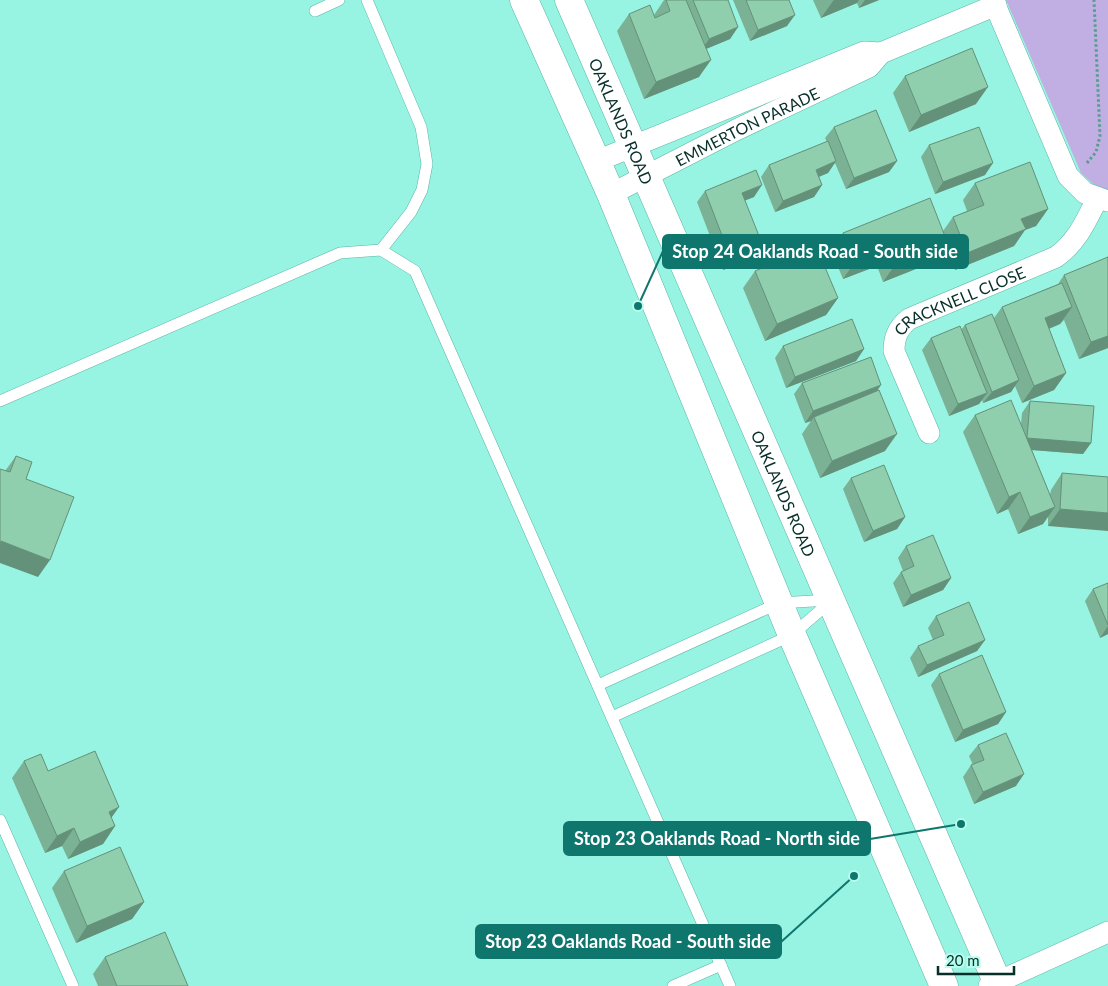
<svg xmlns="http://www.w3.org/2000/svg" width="1108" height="986" viewBox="0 0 1108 986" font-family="Lato,sans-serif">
	<rect width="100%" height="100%" fill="#98f4e2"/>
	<polygon fill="#c1afe4" points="1006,0 1108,0 1108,190 1093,184 1081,173"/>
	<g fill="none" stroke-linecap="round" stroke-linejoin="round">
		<defs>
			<g id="lane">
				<polyline points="367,0 421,127 427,164 422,190 411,212 381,250"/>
				<polyline points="315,11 339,0"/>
				<polyline points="0,401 340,253 381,250 415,271 730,986"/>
				<polyline points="598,685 779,603 830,600"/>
				<polyline points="612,717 792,635 831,601"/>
				<polyline points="0,820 73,986"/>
				<polyline points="673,986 721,965"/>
			</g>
			<g id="street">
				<polyline points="993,0 1068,176 1085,193 1108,201"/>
				<polyline points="597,161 864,52 881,53 996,5"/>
				<path id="s1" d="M 611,194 L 736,130 L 869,67 L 881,53"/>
				<path id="s2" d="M 929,433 L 894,351 C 894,337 898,328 909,319 L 1056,257 C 1077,242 1086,221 1097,199"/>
				<polyline points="989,986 1108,932"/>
			</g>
			<g id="secondary">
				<polyline points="524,0 611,194 792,635 944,986"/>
				<path id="s3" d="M 569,0 L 999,986"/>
			</g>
		</defs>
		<use href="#lane" stroke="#59b5a4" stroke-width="12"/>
		<use href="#street" stroke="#59b5a4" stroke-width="22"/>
		<use href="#secondary" stroke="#59b5a4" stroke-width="29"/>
		<polyline stroke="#579c8f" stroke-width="3" stroke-dasharray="2.5 2.5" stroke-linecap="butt" points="1087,163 1096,152 1100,136 1094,0"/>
		<use href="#lane" stroke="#fff" stroke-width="11"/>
		<use href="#street" stroke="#fff" stroke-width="21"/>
		<use href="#secondary" stroke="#fff" stroke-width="28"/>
	</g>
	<g fill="#7bb295">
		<polygon points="664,0 728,0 738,27 730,39 706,49 699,77 644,99 617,31 629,14 654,15"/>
		<polygon points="733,0 789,0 787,26 750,41"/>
		<polygon points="813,0 879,0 859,8 857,3 821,18"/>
		<polygon points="905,76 976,104 909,132 893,93"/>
		<polygon points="834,127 897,161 889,172 846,189 835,163 828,173 819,177 822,185 814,197 775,212 761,177 769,165 827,142 825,138"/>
		<polygon points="929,145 985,175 935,194 921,157"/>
		<polygon points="975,183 1048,209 1036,226 1025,230 1014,246 955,270 946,247 936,261 883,282 877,266 843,279 831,250 843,233 943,231 953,217 967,211 963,200"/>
		<polygon points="705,191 754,197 745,200 755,258 723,270 697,202"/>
		<polygon points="1108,257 1108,348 1079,359 1064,320 1060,324 1049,329 1066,373 1054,390 1022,403 1015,386 1011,392 983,403 982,400 979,404 949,416 922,350 931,338 961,330 965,325 994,318 1002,307 1058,284 1064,275"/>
		<polygon points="755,271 838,298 826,315 765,341 743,288"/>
		<polygon points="783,346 864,349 856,361 786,388 775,358"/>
		<polygon points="802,383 878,390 885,451 820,478 802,434 811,421 805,423 794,394"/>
		<polygon points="1030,401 1091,443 1083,454 1032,450 1050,495 1051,490 1062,473 1108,477 1048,526 1048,516 1043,524 1018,534 1008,509 997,514 963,432 975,415 1021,424 1022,413"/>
		<polygon points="16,456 26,479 38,577 5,471"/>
		<polygon points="851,478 905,517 897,529 864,542 843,489"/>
		<polygon points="906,546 951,578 943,590 903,607 893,583 901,572 903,571 898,558"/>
		<polygon points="1108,583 1108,634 1100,638 1085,601 1093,589"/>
		<polygon points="936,616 985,640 977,651 918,677 910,658 918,646 933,640 928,628"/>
		<polygon points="939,674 1006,712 998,724 955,742 931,685"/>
		<polygon points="978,745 1016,786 974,804 963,777 971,765 973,765 969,756"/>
		<polygon points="24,761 48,771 111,818 115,826 103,844 68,859 62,846 45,853 12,778"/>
		<polygon points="64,871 144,902 132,919 76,943 52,888"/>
		<polygon points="105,957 188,986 98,986 93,974"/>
	</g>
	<g fill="#649179">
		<polygon points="834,0 859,0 857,3 821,18 833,1"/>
		<polygon points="865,0 879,0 859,8"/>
		<polygon points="795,15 787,26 750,41 758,30"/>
		<polygon points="738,27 730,39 701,51 709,39"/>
		<polygon points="711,60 699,77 644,99 656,82"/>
		<polygon points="988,87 976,104 909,132 921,115"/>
		<polygon points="836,161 828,173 808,181 816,170"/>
		<polygon points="897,161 889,172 846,189 854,178"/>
		<polygon points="993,163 985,175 935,194 943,182"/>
		<polygon points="762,185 754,197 734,205 742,193"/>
		<polygon points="822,185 814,197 775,212 783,201"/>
		<polygon points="1048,209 1036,226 1025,230 1014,246 955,270 967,253 1021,219"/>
		<polygon points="948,244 936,261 883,282 895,265"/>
		<polygon points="763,246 755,258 723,270 731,259"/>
		<polygon points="889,249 877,266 843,279 855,262"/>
		<polygon points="838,298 826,315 765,341 777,324"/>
		<polygon points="1072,307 1060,324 1033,335 1045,318"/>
		<polygon points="1108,336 1108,348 1079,359 1091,342"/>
		<polygon points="864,349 856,361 786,388 795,377"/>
		<polygon points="1066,373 1054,390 1022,403 1034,386"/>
		<polygon points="1019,380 1011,392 983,403 992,392"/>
		<polygon points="881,385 873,397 814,417 811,421 805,423 813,411"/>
		<polygon points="987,393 979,404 949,416 958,404"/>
		<polygon points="897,434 885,451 820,478 832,461"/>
		<polygon points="1027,438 1091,443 1083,454 1019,449"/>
		<polygon points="1020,492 1008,509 997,514 1009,497"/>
		<polygon points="1055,507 1043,524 1018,534 1030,517"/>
		<polygon points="1060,509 1108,513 1108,531 1048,526"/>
		<polygon points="905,517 897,529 864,542 873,531"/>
		<polygon points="1,541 50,560 38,577 0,563 0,544"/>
		<polygon points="951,578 943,590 903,607 911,595"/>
		<polygon points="1108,626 1108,634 1100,638"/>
		<polygon points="985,640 977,651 918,677 927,665"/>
		<polygon points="1006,712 998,724 955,742 963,730"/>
		<polygon points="1024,774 1016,786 974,804 983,792"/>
		<polygon points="119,807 107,824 109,812"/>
		<polygon points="115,826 103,844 68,859 80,842"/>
		<polygon points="74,828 62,846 45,853 57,836"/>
		<polygon points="144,902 132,919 76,943 87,926"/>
	</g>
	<g fill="#8fcfad" stroke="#649179">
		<polygon points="666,0 686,0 711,60 656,82 629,14 650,5 655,18 670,11"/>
		<polygon points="693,0 728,0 738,27 709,39"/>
		<polygon points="746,0 789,0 795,15 758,30"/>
		<polygon points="972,48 988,87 921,115 905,76"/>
		<polygon points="876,110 897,161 854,178 834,127"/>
		<polygon points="979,127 993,163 943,182 929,145"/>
		<polygon points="828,141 836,161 816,170 822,185 783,201 769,165"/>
		<polygon points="1030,162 1048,209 1021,219 1026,229 967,253 953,217 984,205 975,183"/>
		<polygon points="756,170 762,185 742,193 763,246 731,259 705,191"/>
		<polygon points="930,198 948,244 895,265 889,249 855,262 843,233"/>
		<polygon points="816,246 838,298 777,324 755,271"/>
		<polygon points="1108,257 1108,336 1091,342 1064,275"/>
		<polygon points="1062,283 1072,307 1045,318 1066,373 1034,386 1002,307"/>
		<polygon points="992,314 1019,380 992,392 965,325"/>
		<polygon points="852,319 864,349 795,377 783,346"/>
		<polygon points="960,326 987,393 958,404 931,338"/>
		<polygon points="871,357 881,385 813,411 802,383"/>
		<polygon points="879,390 897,434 832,461 814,417"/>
		<polygon points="1011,400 1055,507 1030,517 1020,492 1009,497 975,415"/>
		<polygon points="1030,401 1094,406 1091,443 1027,438"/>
		<polygon points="16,456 32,462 26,479 74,497 50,560 1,541 0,545 0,469 10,472"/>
		<polygon points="884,465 905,517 873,531 851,478"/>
		<polygon points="1062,473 1108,477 1108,513 1060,509"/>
		<polygon points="933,535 951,578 911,595 901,572 914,566 906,546"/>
		<polygon points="1108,583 1108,625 1093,589"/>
		<polygon points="969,602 985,640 927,665 918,646 944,635 936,616"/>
		<polygon points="982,655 1006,712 963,730 939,674"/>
		<polygon points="1006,733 1024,774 983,792 971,765 984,760 978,745"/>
		<polygon points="95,751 119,807 109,812 115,826 80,842 74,828 57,836 24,761 41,754 48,771"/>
		<polygon points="120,847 144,902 87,926 64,871"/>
		<polygon points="165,932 188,986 117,986 105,957"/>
	</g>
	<g text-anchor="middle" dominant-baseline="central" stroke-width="5" stroke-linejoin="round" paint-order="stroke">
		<g font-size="16" fill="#062f29" stroke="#b6fdee">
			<text stroke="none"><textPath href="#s3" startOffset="132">OAKLANDS ROAD</textPath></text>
			<text stroke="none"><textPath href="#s1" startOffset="152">EMMERTON PARADE</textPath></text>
			<text stroke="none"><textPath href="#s2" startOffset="179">CRACKNELL CLOSE</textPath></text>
			<text stroke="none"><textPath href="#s3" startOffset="538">OAKLANDS ROAD</textPath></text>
		</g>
	</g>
	<path fill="none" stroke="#0f766e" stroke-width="2" d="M638 306L663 251M961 824L870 839M854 876L781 942"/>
	<g fill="#0f766e" stroke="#b6fdee" stroke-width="2">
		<circle cx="638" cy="306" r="5"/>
		<circle cx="961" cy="824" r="5"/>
		<circle cx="854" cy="876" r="5"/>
	</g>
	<g fill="#0f766e" stroke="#0f766e" stroke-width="2">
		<rect x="663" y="235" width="305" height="33" rx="5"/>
		<rect x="564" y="822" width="306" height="33" rx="5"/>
		<rect x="476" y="925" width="305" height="33" rx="5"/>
	</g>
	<g font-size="18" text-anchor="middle" font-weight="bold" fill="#fff">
		<text x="815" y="258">Stop 24 Oaklands Road - South side</text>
		<text x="717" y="845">Stop 23 Oaklands Road - North side</text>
		<text x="628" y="948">Stop 23 Oaklands Road - South side</text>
	</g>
	<path d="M938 966v8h76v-8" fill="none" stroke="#062f29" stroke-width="2.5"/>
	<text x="946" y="966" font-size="15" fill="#062f29" stroke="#b6fdee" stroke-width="4" paint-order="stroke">20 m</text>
</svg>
